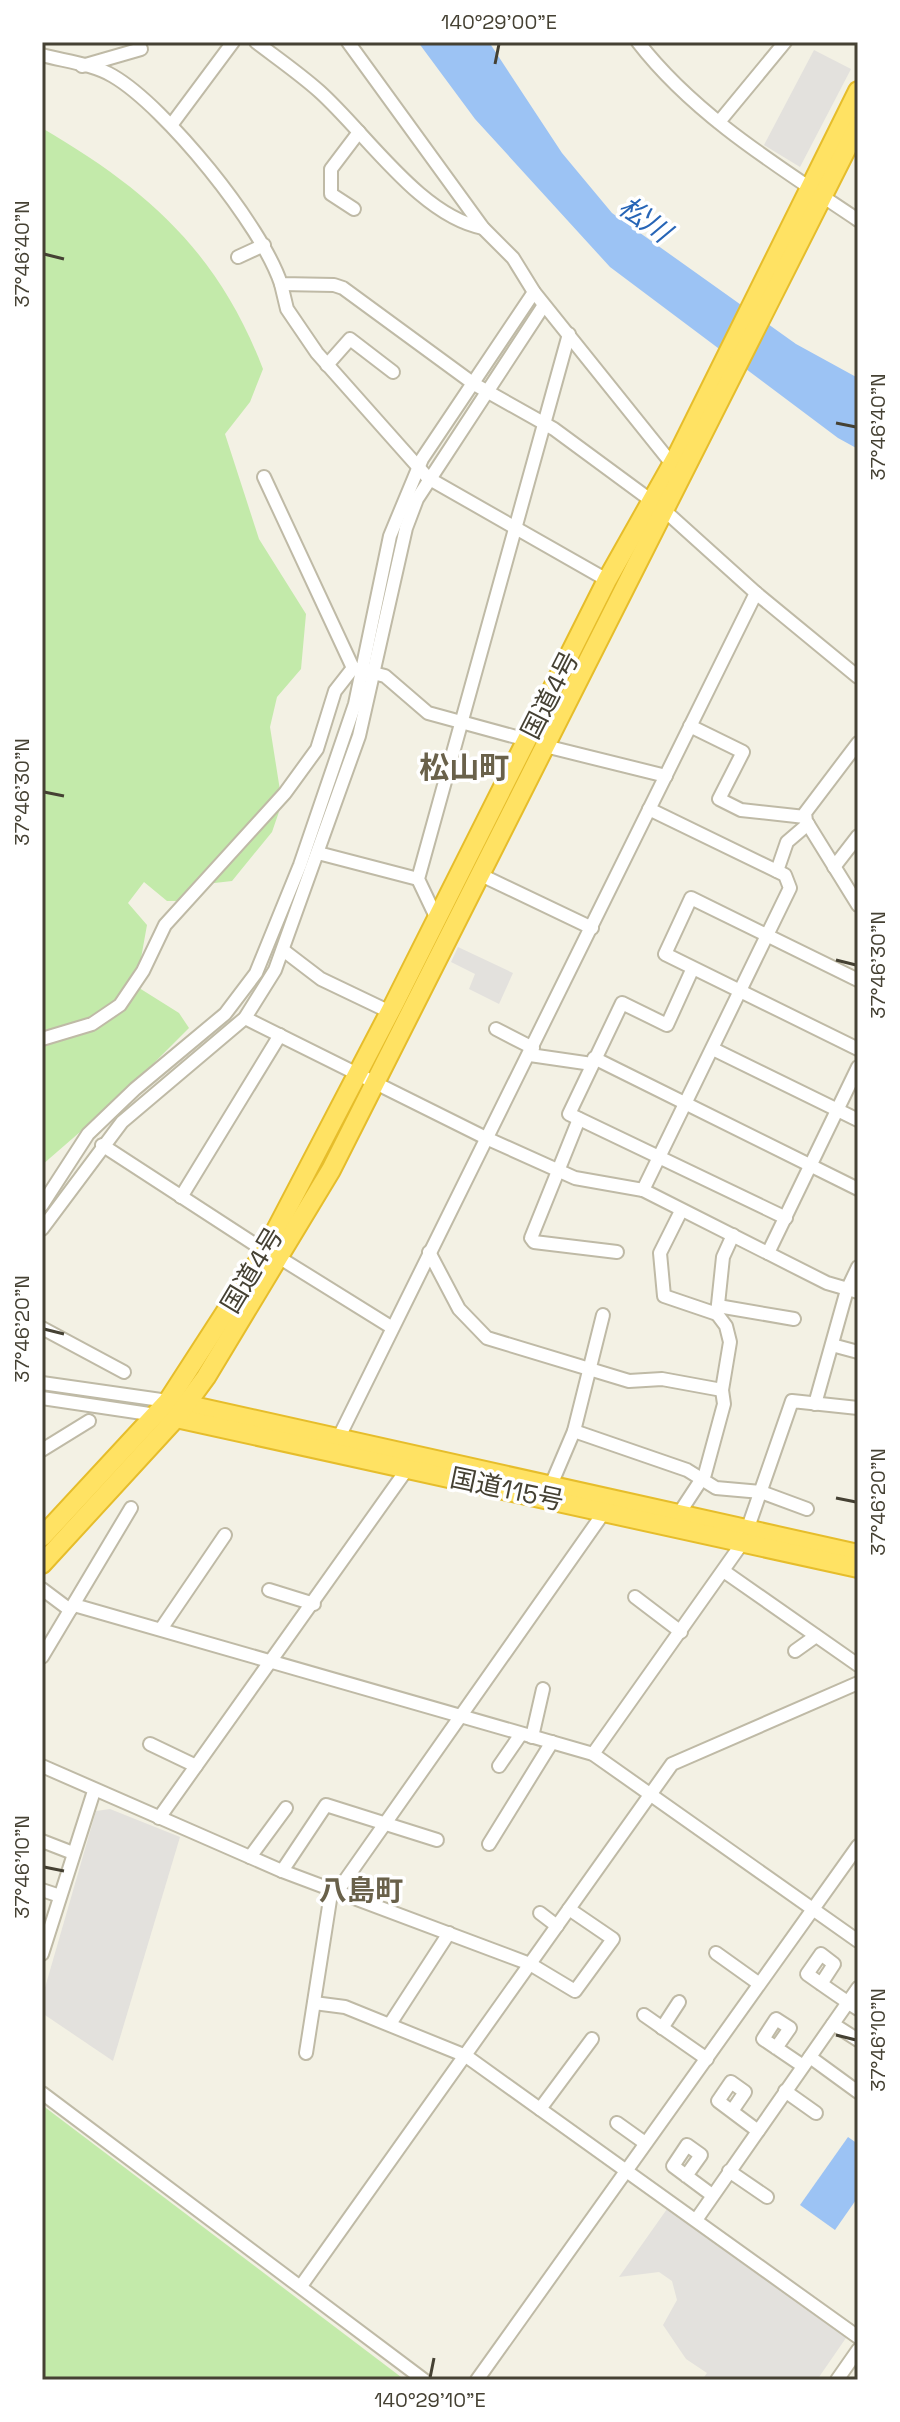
<svg xmlns="http://www.w3.org/2000/svg" width="900" height="2422" viewBox="0 0 900 2422" font-family="'Space Grotesk','Noto Sans JP',sans-serif">
	<rect width="100%" height="100%" fill="#f3f1e4"/>
	<g fill="#c3eaaa">
		<path d="M 42,128 C 148,190 218,252 263,369 L 250,402 L 225,434 L 259,539 L 306,614 L 301,669 L 277,697 L 270,727 L 282,803 L 272,832 L 232,881 L 197,885 L 180,901 L 167,901 L 144,882 L 128,903 L 147,925 L 136,986 L 179,1013 L 189,1028 L 118,1099 L 42,1165 Z"/>
		<polygon points="42,2105 405,2380 42,2380"/>
	</g>
	<g fill="#e3e1dd">
		<polygon points="814,50 851,69 800,167 764,145"/>
		<polygon points="458,947 513,973 499,1004 469,989 475,974 451,962"/>
		<polygon points="110,1809 180,1837 113,2061 42,2013 42,1998 96,1811"/>
		<polygon points="667,2209 848,2335 817,2380 702,2380 707,2373 686,2359 663,2325 677,2300 672,2281 659,2272 619,2277"/>
	</g>
	<g fill="#9cc3f4">
		<polygon points="418,42 489,42 562,153 612,213 796,344 858,378 858,449 838,438 610,267 475,119"/>
		<polygon points="848,2137 858,2144 858,2197 835,2230 800,2205"/>
	</g>
	<g fill="none" stroke-linecap="round" stroke-linejoin="round">
		<defs>
			<g id="minor">
				<path d="M 256,42 C 277,58 300,74 319,91 C 366,133 420,216 483,228"/>
				<polyline points="348,42 483,228 513,258 534,292 672,464"/>
				<path d="M 638,42 C 695,116 781,168 858,220"/>
				<path d="M 42,55 C 64,61 93,64 113,76 C 166,107 262,226 281,284 L 334,285 L 343,288 L 474,384 L 554,429 L 664,510 L 756,593 L 858,677"/>
				<polyline points="82,66 141,49"/>
				<polyline points="719,122 785,42"/>
				<polyline points="172,124 233,42"/>
				<polyline points="354,209 331,194 331,169 359,132"/>
				<polyline points="238,257 264,245"/>
				<polyline points="281,284 287,309 317,353 428,478 607,580"/>
				<polyline points="327,365 350,339 393,372"/>
				<polyline points="264,477 353,668"/>
				<polyline points="690,726 743,752 719,799 741,810 805,817"/>
				<polyline points="858,743 805,813 806,821 858,905"/>
				<polyline points="545,746 666,776"/>
				<polyline points="318,853 418,879"/>
				<polyline points="834,867 858,836"/>
				<polyline points="777,871 787,842 808,824"/>
				<polyline points="481,875 592,928"/>
				<polyline points="437,919 418,879 569,334"/>
				<polyline points="283,950 321,979 390,1012"/>
				<polyline points="692,970 667,1025 622,1003 569,1114 786,1218"/>
				<polyline points="858,980 691,898 665,954 858,1049"/>
				<polyline points="245,1018 486,1138 575,1178 643,1190 827,1283 858,1292"/>
				<polyline points="496,1029 533,1048"/>
				<polyline points="42,1039 92,1024 120,1005 143,971 165,925 285,793 317,749 335,691 353,668 385,676 428,713 527,740"/>
				<polyline points="713,1049 858,1120"/>
				<polyline points="530,1055 592,1064"/>
				<polyline points="594,1058 858,1189"/>
				<polyline points="579,1119 531,1238 534,1242 617,1252"/>
				<polyline points="102,1145 265,1251"/>
				<polyline points="643,1190 790,888 785,875 649,809"/>
				<polyline points="181,1197 280,1035"/>
				<polyline points="42,1205 88,1134 135,1089 225,1014 256,973 300,865 355,704 390,536 422,459 534,292"/>
				<polyline points="681,1211 660,1253 664,1296 717,1314 723,1257 733,1235"/>
				<polyline points="42,1229 122,1122 245,1018 275,970 359,736 406,528 417,499 544,305"/>
				<polyline points="429,1252 459,1309 487,1338 629,1381 662,1379 722,1390"/>
				<polyline points="768,1253 858,1067"/>
				<polyline points="280,1258 391,1327"/>
				<polyline points="718,1306 794,1319"/>
				<polyline points="42,1328 124,1372"/>
				<polyline points="832,1345 858,1352"/>
				<polyline points="42,1383 168,1401"/>
				<polyline points="42,1398 156,1415"/>
				<polyline points="815,1404 847,1290 858,1267"/>
				<polyline points="574,1431 687,1470 716,1488 761,1492 807,1509"/>
				<polyline points="339,1437 756,593"/>
				<polyline points="42,1450 89,1421"/>
				<polyline points="551,1485 574,1431 603,1315"/>
				<polyline points="680,1512 705,1474 724,1404 722,1390 730,1342 726,1326 717,1314"/>
				<polyline points="725,1572 858,1665"/>
				<polyline points="42,1589 70,1610"/>
				<polyline points="269,1590 314,1604"/>
				<polyline points="635,1597 681,1632"/>
				<polyline points="74,1605 593,1754 858,1941"/>
				<polyline points="161,1629 225,1535"/>
				<polyline points="795,1651 816,1636"/>
				<polyline points="42,1657 131,1508"/>
				<polyline points="532,1737 543,1689"/>
				<polyline points="150,1744 196,1766"/>
				<polyline points="593,1754 743,1542 792,1401 858,1408"/>
				<polyline points="42,1766 282,1871 530,1964 575,1991 613,1939 569,1909"/>
				<polyline points="499,1766 521,1734"/>
				<polyline points="159,1818 410,1465"/>
				<polyline points="42,1841 73,1853"/>
				<polyline points="489,1844 552,1742"/>
				<polyline points="250,1857 286,1808"/>
				<polyline points="282,1871 326,1805 437,1840"/>
				<polyline points="339,1889 607,1508"/>
				<polyline points="42,1890 60,1896"/>
				<polyline points="540,1913 557,1926"/>
				<polyline points="716,1953 758,1983"/>
				<polyline points="42,1954 94,1791"/>
				<path d="M 821,1984 L 834,1964 L 821,1954 L 807,1974 C 824,1986 841,1998 858,2009"/>
				<polyline points="314,2003 345,2007 466,2056 858,2337"/>
				<polyline points="644,2015 707,2059"/>
				<polyline points="390,2024 449,1933"/>
				<polyline points="833,2024 858,2040"/>
				<polyline points="662,2028 679,2002"/>
				<polyline points="776,2048 790,2028 776,2019 763,2039 803,2066"/>
				<polyline points="306,2053 332,1887"/>
				<polyline points="810,2057 858,2092"/>
				<polyline points="785,2091 816,2113"/>
				<polyline points="42,2093 424,2380"/>
				<polyline points="540,2109 592,2039"/>
				<polyline points="732,2111 745,2092 731,2082 718,2101 758,2131"/>
				<polyline points="617,2123 645,2143"/>
				<polyline points="729,2171 767,2197"/>
				<polyline points="686,2176 701,2155 687,2145 673,2166 712,2195"/>
				<polyline points="696,2220 858,1988"/>
				<polyline points="301,2286 672,1764 858,1683"/>
				<polyline points="477,2380 858,1846"/>
				<polyline points="837,2380 858,2350"/>
			</g>
			<g id="highway">
				<polyline points="175,1402 858,1554"/>
				<polyline points="167,1416 858,1568"/>
				<polyline points="42,1537 168,1401 265,1251 394,1004 607,580 678,454 858,91"/>
				<polyline points="42,1564 176,1418 206,1377 331,1170 858,126"/>
			</g>
		</defs>
		<use href="#minor" stroke="#bfbaa6" stroke-width="16"/>
		<use href="#highway" stroke="#e6bd2b" stroke-width="22"/>
		<use href="#minor" stroke="#fff" stroke-width="12"/>
		<use href="#highway" stroke="#ffe263" stroke-width="18"/>
	</g>
	<path fill="none" stroke="#454133" stroke-width="3" d="M 495,64 L 499,44M 44,254 L 64,259M 836,423 L 856,427M 44,792 L 64,796M 836,960 L 856,965M 44,1329 L 64,1334M 836,1498 L 856,1502M 44,1867 L 64,1871M 836,2035 L 856,2040M 430,2378 L 434,2358"/>
	<g text-anchor="middle" dominant-baseline="central" stroke-width="7" stroke-linejoin="round" paint-order="stroke">
		<g font-size="26" fill="#454133" stroke="#fff">
			<text transform="translate(550 695) rotate(-63)">国道4号</text>
			<text transform="translate(252 1270) rotate(-59)">国道4号</text>
			<text transform="translate(507 1489) rotate(12)">国道115号</text>
		</g>
		<g font-size="28" font-style="italic" fill="#2765b6" stroke="#fff">
			<text transform="translate(645 219) rotate(36)">松川</text>
		</g>
		<g font-size="28" font-weight="bold" fill="#69614a" stroke="#fff">
			<text x="361" y="1890">八島町</text>
		</g>
		<g font-size="30" font-weight="bold" fill="#69614a" stroke="#fff">
			<text x="464" y="767">松山町</text>
		</g>
	</g>
	<rect width="900" height="2422" fill="none" stroke="#ffffff" stroke-width="88"/>
	<rect x="44" y="44" width="812" height="2334" fill="none" stroke="#454133" stroke-width="3"/>
	<g font-size="20" text-anchor="middle" fill="#454133">
		<text x="499" y="29">140°29'00"E</text>
		<text transform="translate(22 254) rotate(-90)" y="7">37°46'40"N</text>
		<text transform="translate(878 427) rotate(-90)" y="7">37°46'40"N</text>
		<text transform="translate(22 792) rotate(-90)" y="7">37°46'30"N</text>
		<text transform="translate(878 965) rotate(-90)" y="7">37°46'30"N</text>
		<text transform="translate(22 1329) rotate(-90)" y="7">37°46'20"N</text>
		<text transform="translate(878 1502) rotate(-90)" y="7">37°46'20"N</text>
		<text transform="translate(22 1867) rotate(-90)" y="7">37°46'10"N</text>
		<text transform="translate(878 2040) rotate(-90)" y="7">37°46'10"N</text>
		<text x="430" y="2407">140°29'10"E</text>
	</g>
</svg>
